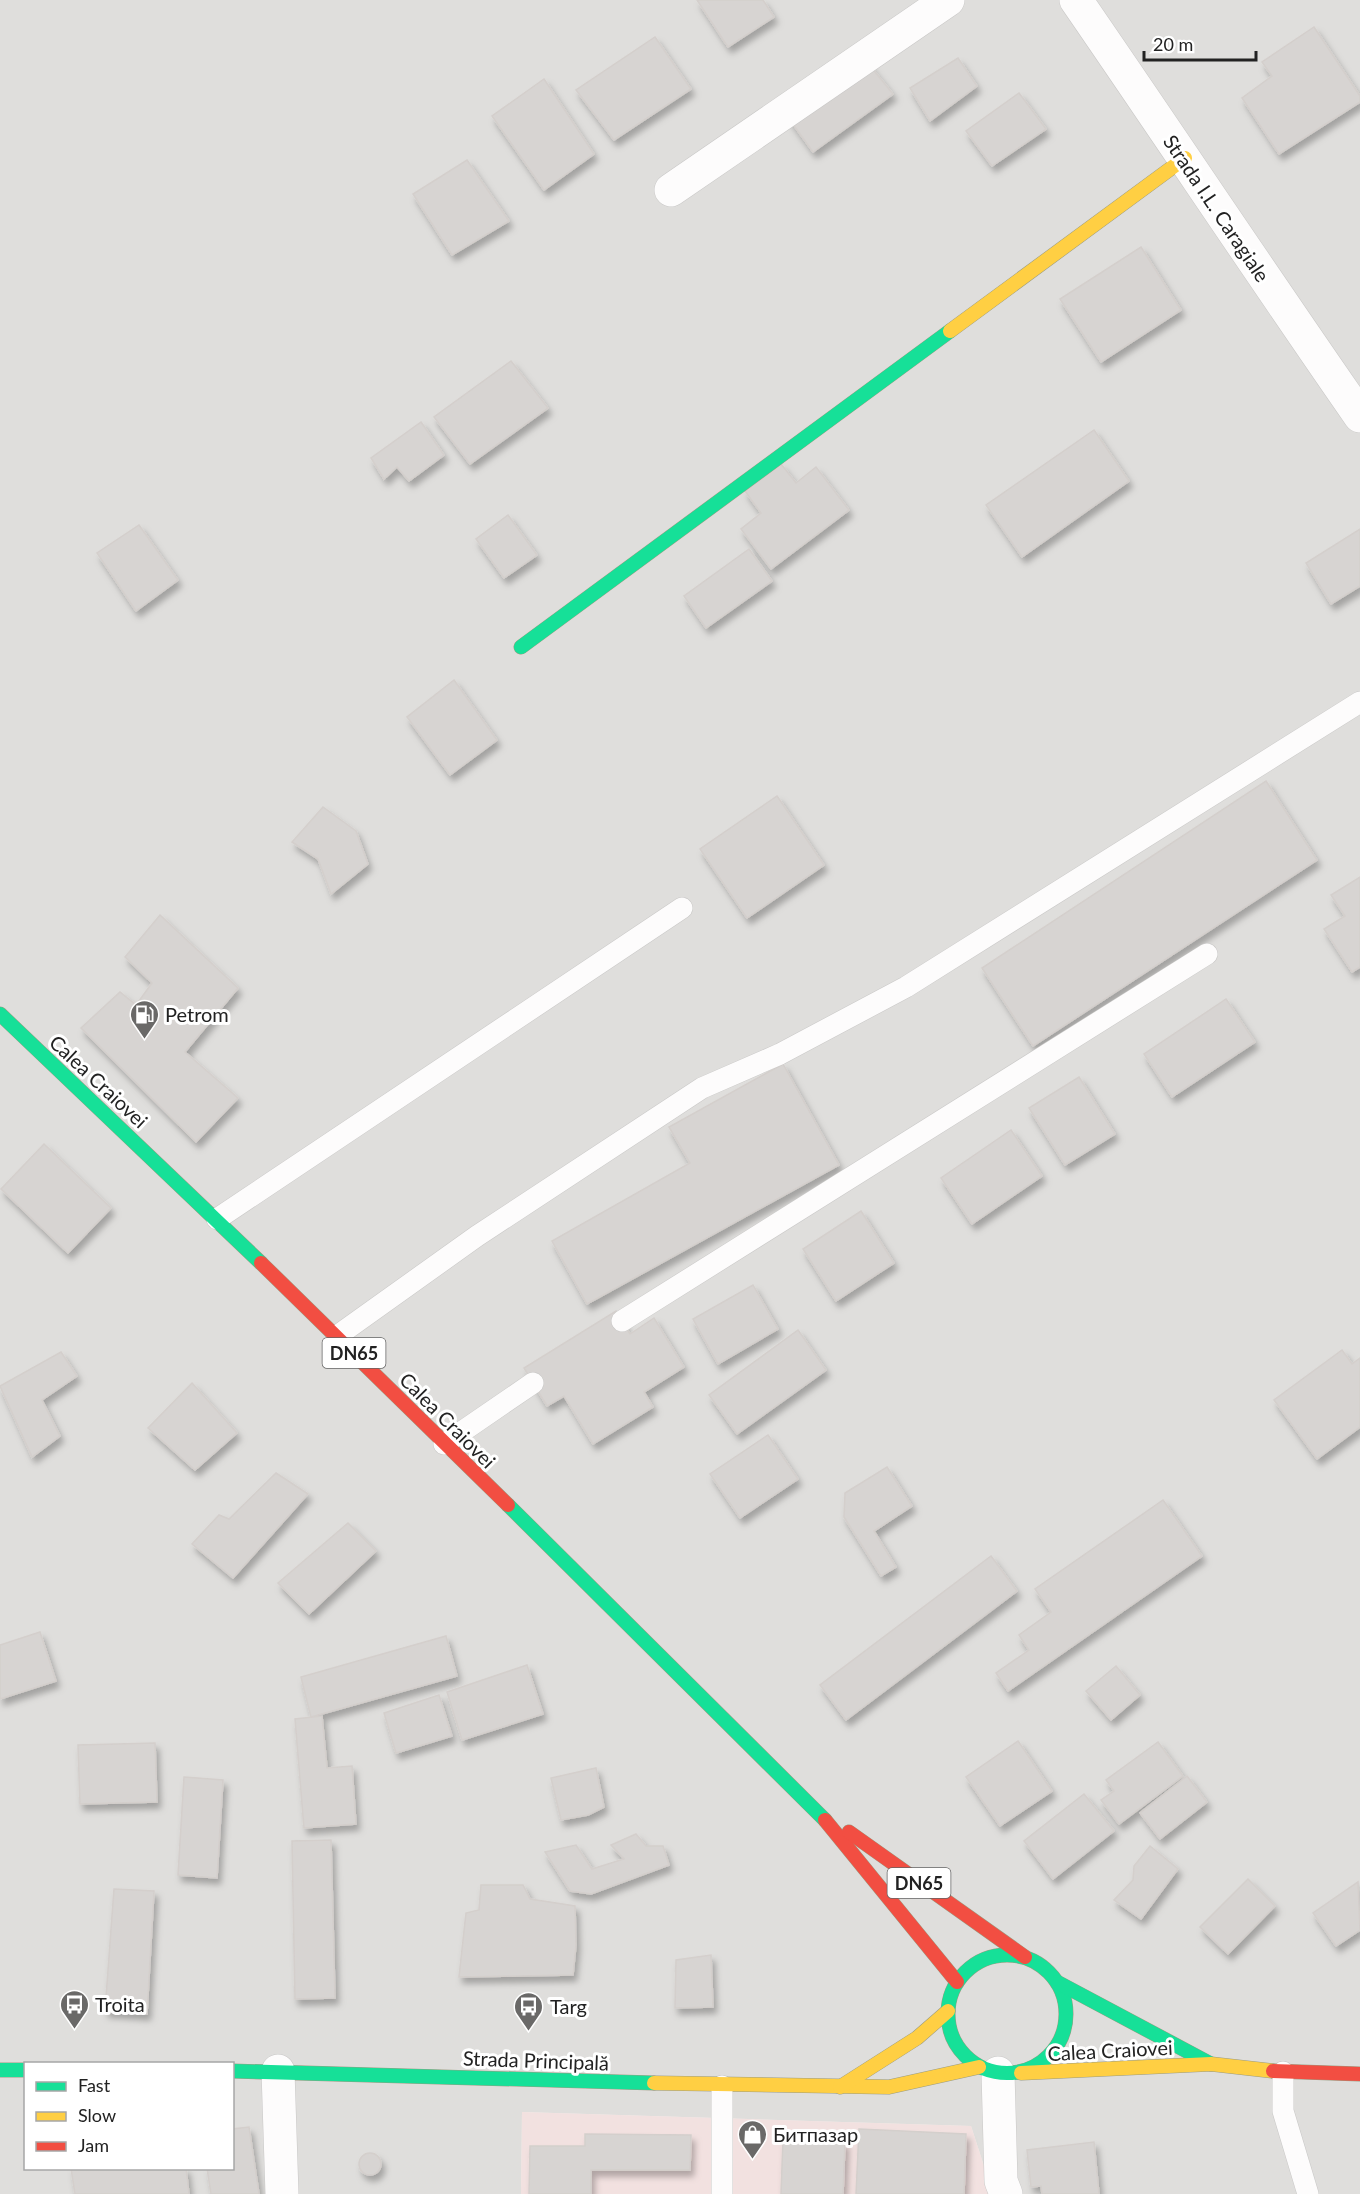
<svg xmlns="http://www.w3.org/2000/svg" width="1360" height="2194" viewBox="0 0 1360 2194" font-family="Lato,sans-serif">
	<defs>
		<filter id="shadow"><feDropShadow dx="3.5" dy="6" stdDeviation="3" flood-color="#0004"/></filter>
	</defs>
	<rect width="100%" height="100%" fill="#f0eeeb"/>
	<path fill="#dfdedc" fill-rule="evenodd" d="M 0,0 L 1360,0 L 1360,2194 L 993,2194 L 971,2126 L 522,2112 L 521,2194 L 0,2194 ZM 26,2064 L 232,2064 L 232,2168 L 26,2168 Z"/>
	<polygon fill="#f2e1e0" points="522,2112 971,2126 993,2194 521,2194"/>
	<g fill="#d7d4d2" stroke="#d4cfcc" stroke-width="1.5" filter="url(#shadow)">
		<polygon points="697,0 763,0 774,17 728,47"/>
		<polygon points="1314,27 1360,96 1360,102 1279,154 1242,98 1272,76 1262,62"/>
		<polygon points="655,37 691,89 614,140 576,90"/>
		<polygon points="958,58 977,86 930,121 910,88"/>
		<polygon points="867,62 893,94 813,152 787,116"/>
		<polygon points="544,79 594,154 544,190 492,116"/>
		<polygon points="1019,93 1046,129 992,166 966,131"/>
		<polygon points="467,160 509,221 452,255 413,194"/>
		<polygon points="1141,247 1181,310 1101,362 1060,299"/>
		<polygon points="511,361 548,408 470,464 434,417"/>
		<polygon points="421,422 444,455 409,481 397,467 384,479 371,458"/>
		<polygon points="1094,430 1129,481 1022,557 986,505"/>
		<polygon points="781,464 796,483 816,467 849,510 771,569 741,529 761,513 745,491"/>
		<polygon points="508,515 537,555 504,578 476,539"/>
		<polygon points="139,525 178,580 136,611 97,553"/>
		<polygon points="1360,529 1360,586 1331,604 1306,563"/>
		<polygon points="749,549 772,581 706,628 684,596"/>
		<polygon points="454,680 497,740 450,775 407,717"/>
		<polygon points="1266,781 1317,860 1033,1046 982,968"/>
		<polygon points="777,796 824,865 747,918 700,849"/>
		<polygon points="323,807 356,831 368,864 331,894 318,859 292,842"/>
		<polygon points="1360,877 1360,967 1352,972 1324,929 1345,916 1331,895"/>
		<polygon points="160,915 238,988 185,1052 238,1098 196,1142 81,1028 120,992 136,1005 152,983 125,957"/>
		<polygon points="1226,999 1255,1042 1172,1097 1144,1054"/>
		<polygon points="783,1064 839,1165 587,1304 552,1241 690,1163 669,1127"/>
		<polygon points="1079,1077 1115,1134 1065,1165 1029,1108"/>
		<polygon points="1011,1130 1042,1176 972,1224 941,1178"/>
		<polygon points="44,1144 111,1208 68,1253 1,1189"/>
		<polygon points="861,1211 894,1263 836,1301 803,1249"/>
		<polygon points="753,1285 778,1329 718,1364 693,1319"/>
		<polygon points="616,1311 630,1334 654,1318 684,1367 644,1392 653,1407 593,1444 564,1396 547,1406 524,1368"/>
		<polygon points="798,1330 826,1370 737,1434 709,1395"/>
		<polygon points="1342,1350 1352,1364 1360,1358 1360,1427 1317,1459 1274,1400"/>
		<polygon points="61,1352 77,1376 42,1400 60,1436 32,1457 0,1386"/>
		<polygon points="192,1383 237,1433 195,1470 148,1428"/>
		<polygon points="768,1435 798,1479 740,1518 710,1474"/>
		<polygon points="887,1467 912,1506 874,1531 896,1567 881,1576 844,1517 845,1493"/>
		<polygon points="276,1473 308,1494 233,1578 192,1544 219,1515 229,1519"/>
		<polygon points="1163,1500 1202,1556 1008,1691 996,1673 1029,1650 1019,1635 1051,1612 1035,1589"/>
		<polygon points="348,1523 376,1551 309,1614 278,1583"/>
		<polygon points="991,1556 1017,1591 846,1720 820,1685"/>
		<polygon points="40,1632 56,1681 0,1699 0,1645"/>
		<polygon points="446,1636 457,1676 311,1717 301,1677"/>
		<polygon points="527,1665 543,1714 462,1740 447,1692"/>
		<polygon points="1116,1666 1140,1695 1111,1720 1086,1691"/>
		<polygon points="439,1695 452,1736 396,1753 384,1713"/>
		<polygon points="322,1716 327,1768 352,1766 356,1824 304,1828 295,1719"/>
		<polygon points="1018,1741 1052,1791 1000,1826 966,1777"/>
		<polygon points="1158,1742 1183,1776 1119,1824 1101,1800 1114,1791 1106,1780"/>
		<polygon points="155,1743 157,1802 80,1804 78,1745"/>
		<polygon points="596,1768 604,1807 588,1815 561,1820 551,1778"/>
		<polygon points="1187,1776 1207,1802 1160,1839 1140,1813"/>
		<polygon points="184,1777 223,1780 217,1878 178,1875"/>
		<polygon points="1084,1794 1114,1831 1053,1879 1024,1841"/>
		<polygon points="636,1834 646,1846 663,1846 669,1865 591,1894 570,1891 545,1852 576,1845 592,1869 624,1859 611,1845"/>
		<polygon points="331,1840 335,1998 295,1999 292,1841"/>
		<polygon points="1150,1846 1178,1869 1141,1919 1114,1900 1133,1880 1134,1866"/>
		<polygon points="1248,1879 1275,1906 1228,1954 1200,1927"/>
		<polygon points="1358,1882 1360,1930 1336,1946 1313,1913"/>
		<polygon points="481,1885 523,1885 530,1899 575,1906 576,1945 573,1975 459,1977 466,1913 479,1910"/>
		<polygon points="114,1889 154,1891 147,2014 105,2011"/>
		<polygon points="711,1955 713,2007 675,2008 676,1960"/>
		<polygon points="249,2127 259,2194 211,2194 207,2168 232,2168 232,2129"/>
		<polygon points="859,2129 966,2134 964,2194 856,2194"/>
		<polygon points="585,2134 691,2135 690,2170 591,2170 591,2194 529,2194 530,2146 585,2146"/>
		<polygon points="783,2139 845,2142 843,2194 781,2194"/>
		<polygon points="1094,2142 1099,2194 1042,2194 1041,2186 1031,2187 1027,2150"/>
		<circle cx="370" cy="2164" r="11"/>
		<polygon points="71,2168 186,2168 189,2194 75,2194"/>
	</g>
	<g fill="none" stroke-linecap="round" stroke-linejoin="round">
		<defs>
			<g id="lane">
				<polyline points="217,1219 682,908"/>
				<polyline points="622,1321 1207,954"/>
				<polyline points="337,1336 477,1236 702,1088 780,1054 906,987 1360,702"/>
				<polyline points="444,1444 533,1383"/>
				<polyline points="1283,2072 1283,2111 1308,2194"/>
				<polyline points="722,2194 722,2086"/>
			</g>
			<g id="street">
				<path d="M 1076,0 C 1171,138 1264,278 1360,416"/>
				<polyline points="671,190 948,0"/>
				<polyline points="278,2071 282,2194"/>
				<polyline points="998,2073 1001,2181 1006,2194"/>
			</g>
			<g id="fast">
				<polyline points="521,647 950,331"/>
				<polyline points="0,1014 261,1263"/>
				<polyline points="508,1505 825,1820"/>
				<circle cx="1007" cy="2014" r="59"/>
				<polyline points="1057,1982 1211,2064"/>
				<polyline points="0,2070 26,2070"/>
				<polyline points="232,2071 654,2083"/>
			</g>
			<g id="slow">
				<polyline points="950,331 1185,158"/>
				<polyline points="1021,2073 1211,2064 1273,2071"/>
				<polyline points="654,2083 889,2087 979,2067"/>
				<polyline points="840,2087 917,2038 948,2011"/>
			</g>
			<g id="jam">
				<polyline points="261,1263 508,1505"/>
				<polyline points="825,1820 957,1982"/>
				<polyline points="849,1832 1025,1957"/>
				<polyline points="1273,2071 1360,2074"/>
			</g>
		</defs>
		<use href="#lane" stroke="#c9c8c7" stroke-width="22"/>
		<use href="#street" stroke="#c9c8c7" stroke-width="34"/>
		<use href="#fast" stroke="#9b9c81" stroke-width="15"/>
		<use href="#slow" stroke="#9b9c81" stroke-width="15"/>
		<use href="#jam" stroke="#9b9c81" stroke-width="15"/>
		<use href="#lane" stroke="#fdfcfc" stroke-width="21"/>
		<use href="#street" stroke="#fdfcfc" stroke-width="33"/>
		<use href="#fast" stroke="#16e098" stroke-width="14"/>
		<use href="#slow" stroke="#ffcf43" stroke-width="14"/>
		<use href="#jam" stroke="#f24e42" stroke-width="14"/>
	</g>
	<defs>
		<symbol id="fuel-pin" viewBox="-11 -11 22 30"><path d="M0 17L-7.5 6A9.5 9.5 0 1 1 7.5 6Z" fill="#6a6968" stroke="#fff"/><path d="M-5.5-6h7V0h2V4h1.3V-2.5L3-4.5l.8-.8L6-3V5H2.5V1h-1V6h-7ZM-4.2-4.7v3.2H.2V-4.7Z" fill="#fff"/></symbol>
		<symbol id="bus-pin" viewBox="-11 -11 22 30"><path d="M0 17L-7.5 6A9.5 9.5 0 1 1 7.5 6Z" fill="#6a6968" stroke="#fff"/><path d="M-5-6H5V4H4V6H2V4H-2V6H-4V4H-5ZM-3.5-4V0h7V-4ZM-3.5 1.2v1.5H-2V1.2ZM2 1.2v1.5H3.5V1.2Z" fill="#fff"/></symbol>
		<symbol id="shop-pin" viewBox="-11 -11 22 30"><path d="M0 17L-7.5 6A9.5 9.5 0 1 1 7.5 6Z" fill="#6a6968" stroke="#fff"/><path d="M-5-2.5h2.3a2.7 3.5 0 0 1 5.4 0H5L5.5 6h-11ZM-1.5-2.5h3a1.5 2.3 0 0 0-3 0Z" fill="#fff"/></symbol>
	</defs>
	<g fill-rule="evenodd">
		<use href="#fuel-pin" x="128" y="998" width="33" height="45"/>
		<use href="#bus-pin" x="58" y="1988" width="33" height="45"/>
		<use href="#bus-pin" x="512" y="1990" width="33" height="45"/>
		<use href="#shop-pin" x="736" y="2118" width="33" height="45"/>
	</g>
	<g text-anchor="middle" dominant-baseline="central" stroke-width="6" stroke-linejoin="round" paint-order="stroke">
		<g fill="#fff" stroke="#646464" stroke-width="1.5">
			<rect x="322.5" y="1338" width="63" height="30" rx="4.5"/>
			<rect x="887.5" y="1868" width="63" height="30" rx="4.5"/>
		</g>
		<g font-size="18" font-weight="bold" fill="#222">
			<text x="354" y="1353">DN65</text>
			<text x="919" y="1883">DN65</text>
		</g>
		<g font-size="20" fill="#222" stroke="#fff">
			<text transform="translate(1217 208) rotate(56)">Strada I.L. Caragiale</text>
			<text transform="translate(99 1081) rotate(43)">Calea Craiovei</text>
			<text transform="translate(448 1420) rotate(45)">Calea Craiovei</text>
			<text transform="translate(1110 2050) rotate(-3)">Calea Craiovei</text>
			<text transform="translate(536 2060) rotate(2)">Strada Principală</text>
		</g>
		<g font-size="20" fill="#222" stroke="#fff" text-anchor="start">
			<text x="165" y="1014">Petrom</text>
			<text x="95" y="2004">Troita</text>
			<text x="550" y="2006">Targ</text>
			<text x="773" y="2134">Битпазар</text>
		</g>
	</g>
	<rect x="24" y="2062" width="210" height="108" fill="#ffffff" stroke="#a7a7a7" stroke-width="1.5"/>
	<rect x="36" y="2082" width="30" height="9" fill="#16e098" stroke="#a7a7a7" stroke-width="1.5"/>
	<text x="78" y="2092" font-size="18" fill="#222222">Fast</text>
	<rect x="36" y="2112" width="30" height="9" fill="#ffcf43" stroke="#a7a7a7" stroke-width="1.5"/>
	<text x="78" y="2122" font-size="18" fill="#222222">Slow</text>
	<rect x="36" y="2142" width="30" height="9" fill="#f24e42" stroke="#a7a7a7" stroke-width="1.5"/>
	<text x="78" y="2152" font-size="18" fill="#222222">Jam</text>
	<path d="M1144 51v9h112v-9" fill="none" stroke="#222222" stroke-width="3"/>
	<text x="1153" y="51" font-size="18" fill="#222222" stroke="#ffffff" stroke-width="4.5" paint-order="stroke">20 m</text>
</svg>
